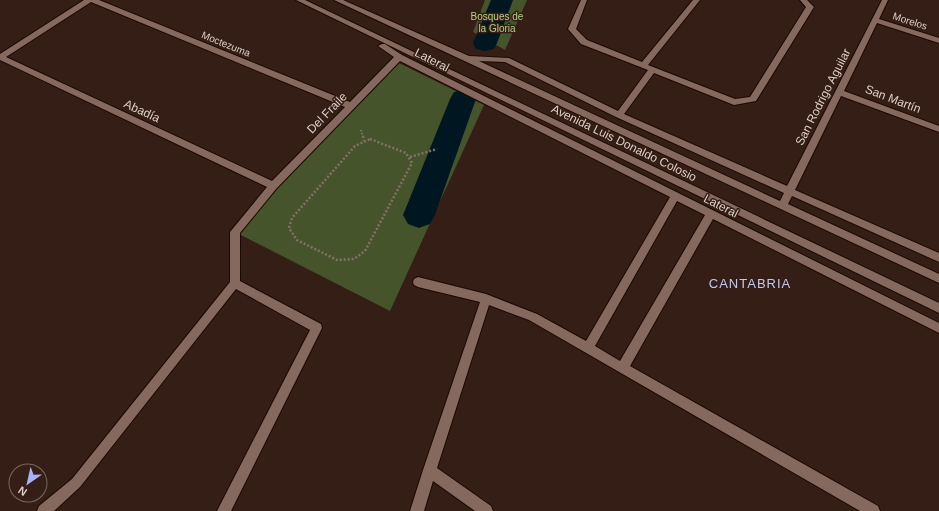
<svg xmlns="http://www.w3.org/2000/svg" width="939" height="511" viewBox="0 0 939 511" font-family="Arial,sans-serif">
	<rect width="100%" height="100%" fill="#351e15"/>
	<g fill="#45542b">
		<polygon points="485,0 527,0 505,50 473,32"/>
		<polygon points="399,63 484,105 390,311 235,232"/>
	</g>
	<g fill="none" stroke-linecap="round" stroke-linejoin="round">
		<g fill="#001721" fill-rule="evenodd">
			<polygon points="491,0 513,0 497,43 494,49 485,51 476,49 473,43"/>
			<polygon points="463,90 472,92 476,99 435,215 430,224 419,228 408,224 403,215 450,99 454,92"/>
		</g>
		<defs>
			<g id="minor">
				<path d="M 84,0 L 99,0 L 350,102 L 394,57 L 378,46 L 382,44 L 385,44 L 402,55 L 939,323 L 939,333 L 713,219 L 630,366 L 878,506 L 880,511 L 860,511 L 529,320 L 489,305 L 437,468 L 491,506 L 493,511 L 475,511 L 433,481 L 424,511 L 410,511 L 423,470 L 480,302 L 418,287 L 414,285 L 413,282 L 414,279 L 418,277 L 486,294 L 537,314 L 586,341 L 670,197 L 400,61 L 276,189 L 240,233 L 240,281 L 321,324 L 322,328 L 231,511 L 217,511 L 310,330 L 236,289 L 80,487 L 54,511 L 37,511 L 39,506 L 72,479 L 230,282 L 230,232 L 267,187 L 0,60 L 0,54 ZM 91,2 L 345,107 L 272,181 L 6,57 ZM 677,201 L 705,215 L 620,361 L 595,346 Z"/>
				<polygon points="296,0 305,0 939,303 939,313"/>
				<path d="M 334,0 L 343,0 L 469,56 L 509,58 L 618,111 L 648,70 L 581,44 L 568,29 L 581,0 L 587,0 L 576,29 L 587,40 L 642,62 L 693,0 L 700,0 L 648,65 L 735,99 L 750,97 L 806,7 L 800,0 L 807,0 L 814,7 L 756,101 L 734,105 L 654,73 L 624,114 L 787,186 L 882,0 L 888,0 L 879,19 L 939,38 L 939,43 L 877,23 L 844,91 L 939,126 L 939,132 L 841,96 L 795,190 L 939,253 L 939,262 L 792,196 L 788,204 L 939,274 L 939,283 ZM 479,61 L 505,62 L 616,117 L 784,193 L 780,201 Z"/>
			</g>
		</defs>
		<use href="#minor" stroke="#1c0802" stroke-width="2"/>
		<polyline stroke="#847068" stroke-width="2" stroke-dasharray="1.5 1.5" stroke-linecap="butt" points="361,130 363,137"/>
		<g stroke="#847068" stroke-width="2.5" stroke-dasharray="2 2" stroke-linecap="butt">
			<polyline points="363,136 364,141"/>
			<polygon points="370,139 406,153 412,163 365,251 354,259 337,260 297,240 289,228 292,218 355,146"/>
			<polyline points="410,157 437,149"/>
		</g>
		<use href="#minor" fill="#85695e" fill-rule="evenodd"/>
	</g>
	<g text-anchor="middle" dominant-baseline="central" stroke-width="3" stroke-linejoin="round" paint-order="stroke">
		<g font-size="10" fill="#b4ce8a" stroke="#351e15">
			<text x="497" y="16">Bosques de<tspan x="497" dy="12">la Gloria</tspan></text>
		</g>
		<g font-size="10" fill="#dfcfc8" stroke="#351e15">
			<text transform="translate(910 21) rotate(18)">Morelos</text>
			<text transform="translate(226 44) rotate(22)">Moctezuma</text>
		</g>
		<g font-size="12" fill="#dfcfc8" stroke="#351e15">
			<text transform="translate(432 60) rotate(27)">Lateral</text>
			<text transform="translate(823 97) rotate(-63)">San Rodrigo Aguilar</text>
			<text transform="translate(893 99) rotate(21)">San Martín</text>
			<text transform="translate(142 111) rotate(25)">Abadía</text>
			<text transform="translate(327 113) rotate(-46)">Del Fraile</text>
			<text transform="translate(624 143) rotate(26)">Avenida Luis Donaldo Colosio</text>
			<text transform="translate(721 206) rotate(27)">Lateral</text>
		</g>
		<g font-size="13" letter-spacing="1" fill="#c2c8f3" stroke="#351e15">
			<text x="750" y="283">CANTABRIA</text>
		</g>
	</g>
	<g transform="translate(28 483) rotate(214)"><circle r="19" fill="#351e15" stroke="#79655d"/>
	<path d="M0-3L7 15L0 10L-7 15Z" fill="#a7b1fc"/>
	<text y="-6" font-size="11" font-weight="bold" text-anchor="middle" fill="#dfcfc8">N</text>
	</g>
</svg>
